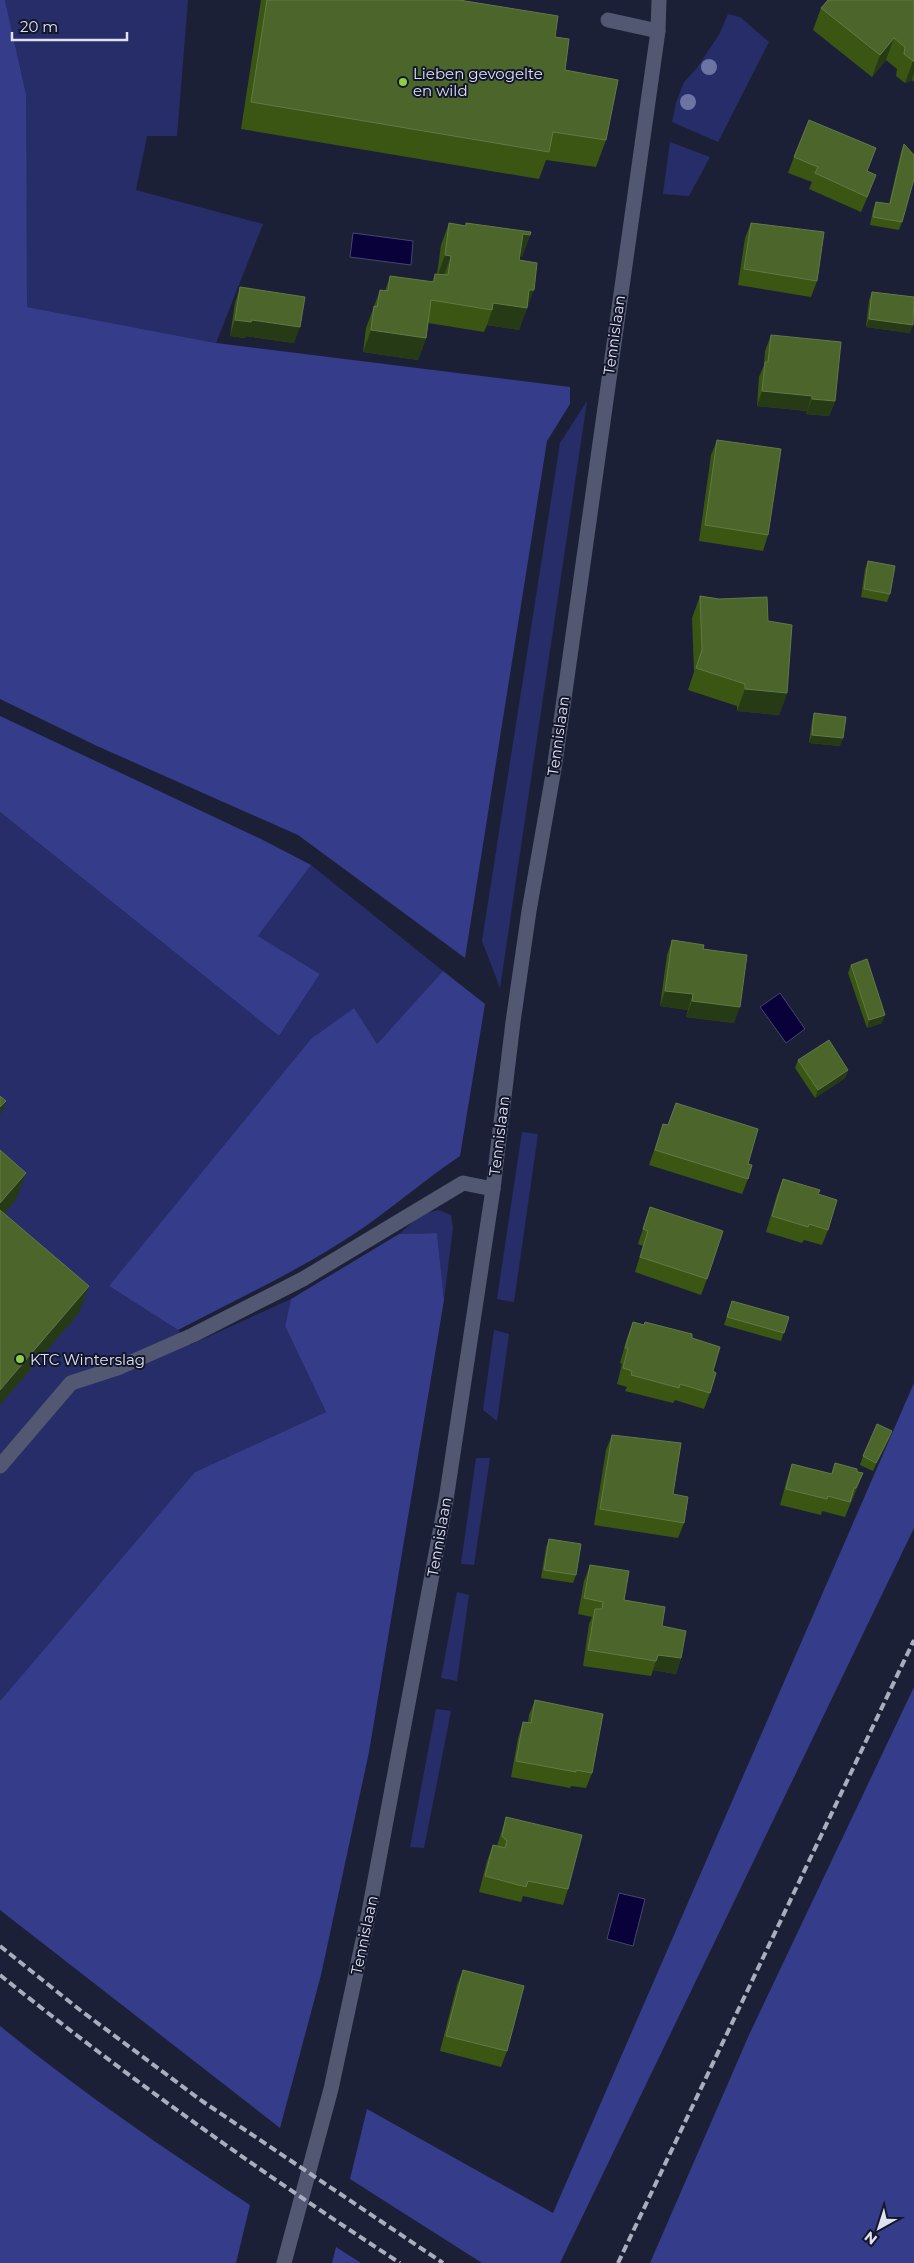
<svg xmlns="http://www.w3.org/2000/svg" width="914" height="2263" viewBox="0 0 914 2263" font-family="Montserrat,sans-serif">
	<rect width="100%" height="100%" fill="#1c2036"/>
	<g fill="#272d69">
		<polygon points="5,0 188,0 177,136 147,136 136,190 263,224 216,343 26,307 26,94"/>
		<polygon points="728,14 740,17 769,42 718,142 672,122 676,103 684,82 697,68 720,33"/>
		<polygon points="670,142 710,157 689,196 663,194"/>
		<polygon points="587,401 500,988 482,941 560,443"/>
		<polygon points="0,812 279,1036 320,974 258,936 311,865 443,971 377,1044 109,1286 178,1330 190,1345 291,1299 285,1326 326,1412 195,1472 0,1701"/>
		<polygon points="522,1132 538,1134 514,1302 497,1299"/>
		<polygon points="439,1210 451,1215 453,1227 444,1300 437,1233 399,1234 422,1214"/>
		<polygon points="494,1330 509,1334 497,1421 483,1410"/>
		<polygon points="476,1458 490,1458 474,1565 461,1564"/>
		<polygon points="457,1592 469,1595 457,1681 441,1678"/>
		<polygon points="436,1709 451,1711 424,1848 410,1847"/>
	</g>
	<g fill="#353c8a">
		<polygon points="0,0 5,0 26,94 27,307 216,343 570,387 570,404 547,441 465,958 298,835 97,746 0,699"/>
		<polygon points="0,716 261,839 311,865 258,936 320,974 279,1036 0,812"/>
		<path d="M 443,971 L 485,1004 L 460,1156 C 430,1176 403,1199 374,1220 C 314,1264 244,1295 178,1330 L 109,1286 L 311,1039 L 354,1008 L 377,1044 Z"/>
		<polygon points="437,1233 444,1300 369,1752 321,1975 280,2128 0,1910 0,1701 195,1472 326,1412 285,1326 291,1299 399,1234"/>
		<polygon points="914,1383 914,1528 560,2263 482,2263 350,2179 367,2109 553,2213"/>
		<polygon points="914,1687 914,2263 650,2263 749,2035"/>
		<path d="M 0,2026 C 80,2091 164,2149 250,2205 L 236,2263 L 0,2263 Z"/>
		<polygon points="336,2247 361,2263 332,2263"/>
	</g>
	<g fill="#08013a" stroke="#484471">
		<polygon points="353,233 413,241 411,265 350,257"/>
		<polygon points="780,993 805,1029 786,1043 760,1007"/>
		<polygon points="619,1893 645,1899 633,1946 607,1939"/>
	</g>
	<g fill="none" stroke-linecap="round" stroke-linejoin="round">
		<g stroke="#525871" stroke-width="15">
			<polyline points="608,20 658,31"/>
			<polyline points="0,1466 71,1383 120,1367 193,1335 303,1279 463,1183 493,1189"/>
			<polyline points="284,2263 331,2089 369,1912 446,1500 493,1189 513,1022 529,911 555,763 658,31 659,0"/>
		</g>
		<g stroke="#a9adbe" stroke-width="4" stroke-dasharray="8 4" stroke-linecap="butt">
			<polyline points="0,1946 80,2010 202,2101 443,2263"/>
			<path d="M 0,1975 C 128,2078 263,2174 400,2263"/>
			<polyline points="618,2263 914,1640"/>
		</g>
	</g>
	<g fill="#6b74a2">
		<circle cx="709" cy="67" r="8"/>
		<circle cx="688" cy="102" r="8"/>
	</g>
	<g fill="#3a5612">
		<polygon points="261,0 459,0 555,37 565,70 606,140 596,167 546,160 539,179 241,129"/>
		<polygon points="914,0 914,82 912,80 905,83 896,76 897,69 886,60 872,77 813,30 821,8"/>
		<polygon points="904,144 902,222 899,230 870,225 873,210 876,202 889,204 901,152"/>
		<polygon points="794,157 868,172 870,191 861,212 809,189 812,182 788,173"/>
		<polygon points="449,223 465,226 466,223 530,235 522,257 520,256 519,260 526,312 525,312 519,330 487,325 484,332 428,323 426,338 418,360 363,352 366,328 380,290 385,291 390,276 432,282 435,274 437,274 441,245"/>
		<polygon points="751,223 817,281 811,297 738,285 745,238"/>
		<polygon points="240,287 294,343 246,336 245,338 230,336 235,303"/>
		<polygon points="872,292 910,333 866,327 869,300"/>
		<polygon points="771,335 835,401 829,416 806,414 807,411 757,406 759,377 764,365 765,351"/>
		<polygon points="717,440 768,535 763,551 699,541 711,455"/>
		<polygon points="868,561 890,594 887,602 861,597 865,569"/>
		<polygon points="700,596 768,621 787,693 779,715 737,711 737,706 688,690 694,672 692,618"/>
		<polygon points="814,713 840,746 809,743 812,721"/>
		<polygon points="672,940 703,949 734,1023 686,1017 688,1010 660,1006 667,955"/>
		<polygon points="851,965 882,1023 867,1028 848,973"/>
		<polygon points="798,1060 848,1070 845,1078 815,1098 795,1068"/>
		<polygon points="676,1103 748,1164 748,1179 742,1194 649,1165 663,1124 668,1125"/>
		<polygon points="783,1179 828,1230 822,1245 804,1240 802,1243 766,1232 777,1195"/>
		<polygon points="650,1207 707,1279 701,1295 635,1272 643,1246 638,1244"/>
		<polygon points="732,1301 789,1317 781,1341 724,1325"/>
		<polygon points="633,1322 692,1338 713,1371 710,1393 704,1409 675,1400 673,1403 625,1391 627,1387 617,1384 622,1364 620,1363 627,1338"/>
		<polygon points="892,1431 889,1439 873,1471 860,1465 863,1456"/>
		<polygon points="612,1435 673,1494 684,1523 678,1538 594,1525 606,1450"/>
		<polygon points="835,1463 863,1473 845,1517 822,1511 821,1515 780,1505 787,1479 792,1464 831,1474"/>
		<polygon points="549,1539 576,1575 573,1583 541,1578 546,1547"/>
		<polygon points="590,1565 624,1600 662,1626 681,1658 676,1674 653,1670 651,1676 583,1666 589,1624 592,1617 578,1614 584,1581"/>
		<polygon points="535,1700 592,1773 586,1788 571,1786 570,1788 511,1777 518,1738 523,1722 528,1723 529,1715"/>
		<polygon points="506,1817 568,1889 563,1905 523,1896 521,1902 479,1892 487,1861 493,1845 497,1846 501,1833"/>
		<polygon points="463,1970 507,2051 501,2067 440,2051 457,1985"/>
	</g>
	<g fill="#273a16">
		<polygon points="894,38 886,60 872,77 880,55"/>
		<polygon points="913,61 914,61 914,73 912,80 905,83"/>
		<polygon points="523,234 530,235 522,257 515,256"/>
		<polygon points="445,255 451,256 443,278 437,277"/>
		<polygon points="529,290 534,290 519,330 487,325 492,310 493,303"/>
		<polygon points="869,319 913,325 910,333 866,327"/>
		<polygon points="235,320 252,320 300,327 294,343 246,336 245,338 230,336"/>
		<polygon points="371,330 426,338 418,360 363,352"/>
		<polygon points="762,391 812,396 807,411 757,406"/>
		<polygon points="812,399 835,401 829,416 806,414"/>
		<polygon points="745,689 787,693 779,715 737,711"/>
		<polygon points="812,735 843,738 840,746 809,743"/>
		<polygon points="665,991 693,994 688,1010 660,1006"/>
		<polygon points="692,1001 740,1007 734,1023 686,1017"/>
		<polygon points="885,1015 882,1023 867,1028 869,1020"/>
		<polygon points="848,1070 845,1078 815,1098 818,1090"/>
		<polygon points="6,1101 0,1116 0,1107"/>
		<polygon points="26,1173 16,1200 0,1219 0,1203"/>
		<polygon points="89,1286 79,1313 0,1405 0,1390"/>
		<polygon points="892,1431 889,1439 873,1471 876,1463"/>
		<polygon points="863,1473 857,1489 851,1504 856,1488"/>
		<polygon points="658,1655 681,1658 676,1674 653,1670"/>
	</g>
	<g fill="#4c652a" stroke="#627949">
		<polygon points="267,0 459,0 558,16 555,37 569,39 565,70 618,80 606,140 553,132 549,152 251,102"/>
		<polygon points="828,0 914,0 914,61 913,61 904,54 905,47 894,38 880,55 821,8"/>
		<polygon points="809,120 876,148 867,171 876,175 867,197 815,173 818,167 794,157"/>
		<polygon points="904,144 914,155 914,179 902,222 873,217 876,202 890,204"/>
		<polygon points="449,223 466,226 466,223 531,232 530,235 523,234 519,260 537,263 534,290 529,290 527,308 493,303 492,310 431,300 426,338 371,330 374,306 377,307 380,290 388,291 390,276 434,282 435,274 448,275 451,256 445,255"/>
		<polygon points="751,223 824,232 817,281 744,269"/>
		<polygon points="240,287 305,297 300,327 252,320 251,322 235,320"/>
		<polygon points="872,292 914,297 913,325 869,319"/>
		<polygon points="771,335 841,342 835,401 812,399 812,396 762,391 765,362 768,362"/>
		<polygon points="717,440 781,449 768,535 705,525"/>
		<polygon points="868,561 895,566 890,594 864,589"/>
		<polygon points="700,596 719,599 767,597 768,621 792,625 787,693 745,689 745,684 696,668 702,650"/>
		<polygon points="814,713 846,717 843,738 812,735"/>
		<polygon points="672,940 704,945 703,949 747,955 740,1007 692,1001 693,994 665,991"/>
		<polygon points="867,959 885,1015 869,1020 851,965"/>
		<polygon points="829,1040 848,1070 818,1090 798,1060"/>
		<polygon points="0,1096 6,1101 0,1107"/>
		<polygon points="676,1103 758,1129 748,1164 752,1165 748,1179 655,1150 663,1124 668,1125"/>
		<polygon points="0,1150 26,1173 0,1203"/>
		<polygon points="783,1179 820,1190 818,1194 837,1200 828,1230 809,1224 808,1227 772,1216"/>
		<polygon points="650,1207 723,1231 707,1279 640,1257 648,1231 643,1229"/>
		<polygon points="0,1210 89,1286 0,1390"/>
		<polygon points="732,1301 789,1317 784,1333 727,1317"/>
		<polygon points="633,1322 644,1325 645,1322 692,1334 692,1338 720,1347 713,1371 716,1373 710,1393 680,1384 679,1388 631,1375 632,1371 623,1368 628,1348 625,1348"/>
		<polygon points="877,1424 892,1431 876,1463 863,1456"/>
		<polygon points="612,1435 681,1443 673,1494 688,1497 684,1523 600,1509"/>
		<polygon points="835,1463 857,1469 857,1472 863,1473 856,1488 854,1488 850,1502 828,1496 827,1499 786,1489 792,1464 832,1474"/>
		<polygon points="549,1539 581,1544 576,1575 544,1570"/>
		<polygon points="590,1565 629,1571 624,1600 665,1607 662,1626 686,1631 681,1658 658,1655 656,1661 588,1650 595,1609 602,1609 603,1602 584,1598"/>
		<polygon points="535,1700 603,1714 592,1773 576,1770 576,1772 516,1761 523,1722 531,1723"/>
		<polygon points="506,1817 582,1835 568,1889 528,1881 526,1887 485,1876 493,1845 505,1848 507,1841 502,1836"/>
		<polygon points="463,1970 524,1986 507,2051 446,2036"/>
	</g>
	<g fill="#8dce44" stroke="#13162b" stroke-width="2">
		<circle cx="403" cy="82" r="5"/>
		<circle cx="20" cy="1359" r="5"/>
	</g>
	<g text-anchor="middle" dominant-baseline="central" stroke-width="4" stroke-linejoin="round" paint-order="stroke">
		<g font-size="15" fill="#dde1f0" stroke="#13162b" text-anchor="start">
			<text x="413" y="73">Lieben gevogelte<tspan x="413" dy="17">en wild</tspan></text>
			<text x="30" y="1359">KTC Winterslag</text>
		</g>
		<g font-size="15" fill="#dde1f0" stroke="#13162b">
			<text transform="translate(614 335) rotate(-82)">Tennislaan</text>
			<text transform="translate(558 736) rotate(-82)">Tennislaan</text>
			<text transform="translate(499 1136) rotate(-83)">Tennislaan</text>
			<text transform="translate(439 1537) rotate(-80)">Tennislaan</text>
			<text transform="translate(364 1935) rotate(-78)">Tennislaan</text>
		</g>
	</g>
	<g transform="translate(879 2228) rotate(219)" stroke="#13162b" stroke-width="4" paint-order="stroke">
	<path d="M0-4L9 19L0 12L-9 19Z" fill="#dde1f0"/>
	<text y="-8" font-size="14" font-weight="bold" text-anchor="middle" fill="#dde1f0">N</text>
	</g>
	<path d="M12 32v8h115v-8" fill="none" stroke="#dde1f0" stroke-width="2.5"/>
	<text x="20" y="32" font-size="15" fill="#dde1f0" stroke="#13162b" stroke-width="4" paint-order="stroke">20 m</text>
</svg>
